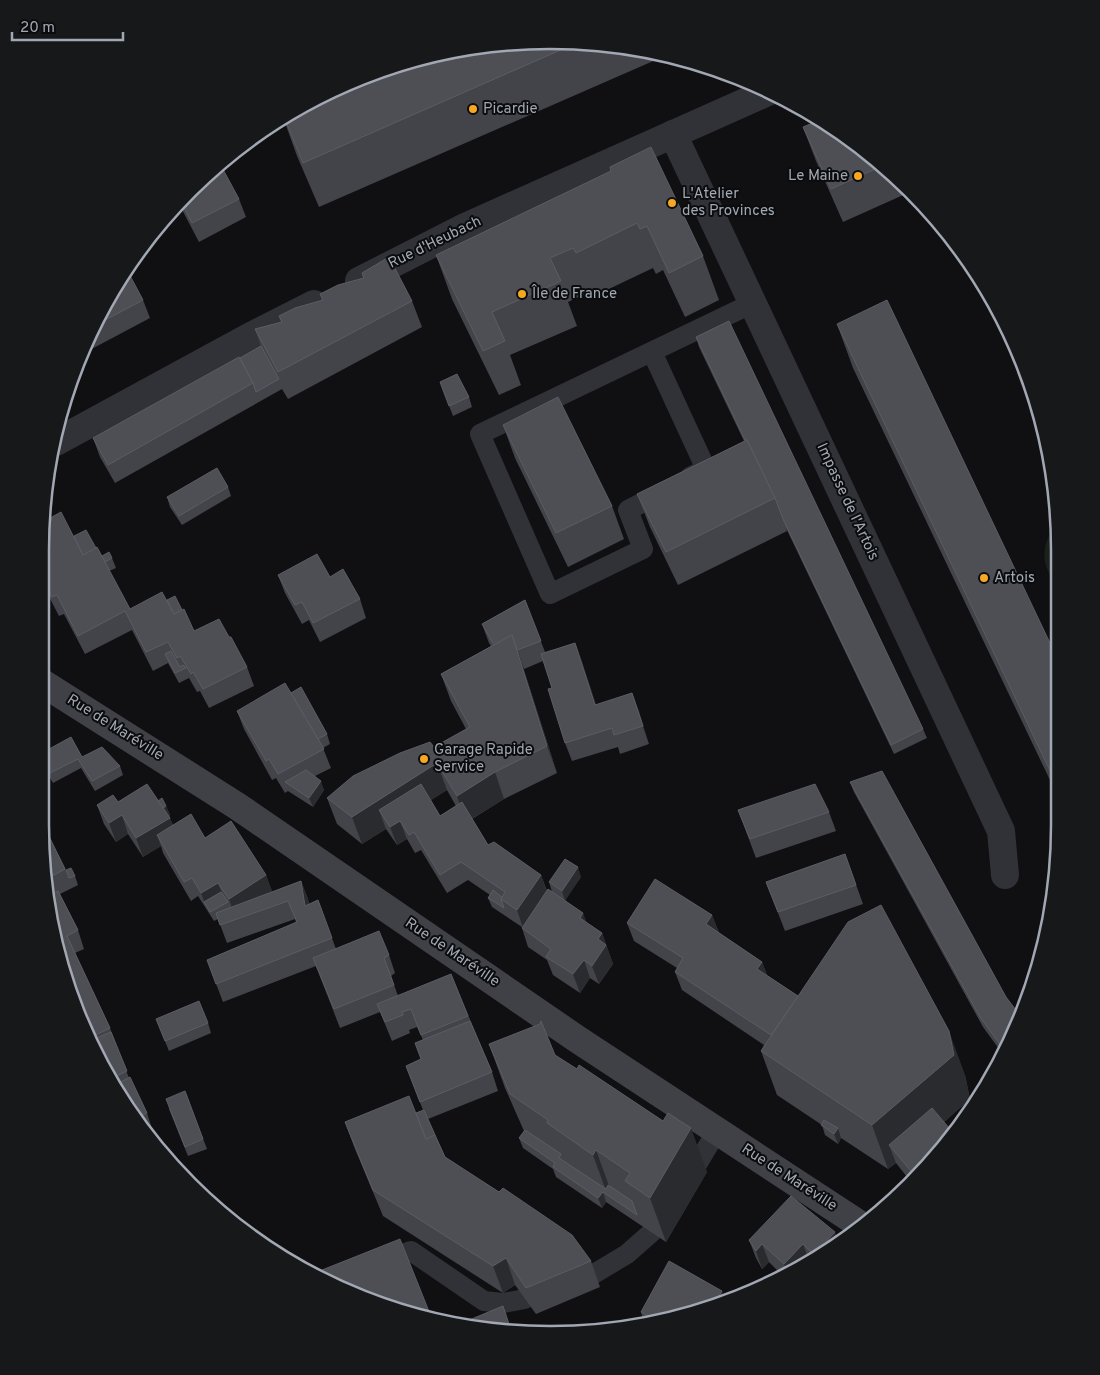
<svg xmlns="http://www.w3.org/2000/svg" width="1100" height="1375" viewBox="0 0 1100 1375" font-family="Overpass,sans-serif">
	<rect width="100%" height="100%" fill="#101012"/>
	<path fill="#1b221b" d="M 1059,523 L 1059,585 C 1039,568 1040,541 1059,523 Z"/>
	<g fill="none" stroke-linecap="round" stroke-linejoin="round">
		<g stroke="#313237" stroke-width="20">
			<polyline points="652,352 706,469 690,477"/>
			<polyline points="665,491 628,510 643,549 550,594 480,434 753,303"/>
			<polyline points="696,1166 717,1131"/>
			<polyline points="381,1262 411,1251 484,1301 503,1303 525,1299"/>
			<polyline points="592,1275 627,1254 652,1232"/>
		</g>
		<g stroke="#313237" stroke-width="28">
			<polyline points="673,134 1001,831 1005,875"/>
			<polyline points="359,281 465,227 770,91"/>
			<polyline points="56,442 249,337 314,304"/>
		</g>
		<polyline stroke="#3f4147" stroke-width="28" points="41,682 237,806 577,1039 862,1226"/>
	</g>
	<g fill="#43444a" fill-rule="evenodd">
		<polygon points="584,41 667,55 319,207 297,156 283,117 484,44"/>
		<polygon points="803,127 861,146 910,192 843,222 816,161"/>
		<polygon points="214,166 239,199 246,217 199,242 178,202"/>
		<polygon points="611,171 703,256 719,300 685,317 663,270 656,274 653,268 592,297 589,292 568,302 577,326 510,355 521,385 499,395 452,299 436,255"/>
		<polygon points="362,273 412,301 422,327 288,399 282,389 115,483 100,457 93,438 261,346 255,329 281,322 279,316 322,300 320,294 363,278"/>
		<polygon points="108,295 143,300 150,318 86,352 84,348"/>
		<polygon points="837,324 1059,662 1060,801 853,368"/>
		<polygon points="696,337 923,729 927,738 894,754 786,528 787,531 678,585 650,527 637,494 744,441 699,347"/>
		<polygon points="440,382 469,397 472,407 453,416"/>
		<polygon points="503,425 612,506 624,539 568,567 515,458"/>
		<polygon points="228,487 231,496 182,525 170,507 167,497"/>
		<polygon points="41,523 74,536 96,548 102,556 112,558 116,568 109,571 130,609 167,600 194,631 247,667 254,686 209,708 200,691 197,692 189,678 179,683 168,663 153,671 132,630 85,654 64,614 59,616 41,581"/>
		<polygon points="278,575 330,577 360,599 366,618 320,642 309,620 302,624 285,593"/>
		<path d="M 525,600 L 545,652 L 575,643 L 596,705 L 632,693 L 649,744 L 620,754 L 618,747 L 572,761 L 565,743 L 552,688 L 543,661 L 524,669 L 522,664 L 557,773 L 504,799 L 472,819 L 488,845 L 541,875 L 547,891 L 552,892 L 549,882 L 581,877 L 565,900 L 587,923 L 602,933 L 613,964 L 599,984 L 590,978 L 580,993 L 553,975 L 547,960 L 528,947 L 522,928 L 522,927 L 492,907 L 488,898 L 490,895 L 468,880 L 447,893 L 421,850 L 415,853 L 407,839 L 397,845 L 386,829 L 362,844 L 337,824 L 327,798 L 434,747 L 466,729 L 451,701 L 441,674 L 491,646 L 489,643 L 482,624 ZM 447,790 L 456,806 L 440,816 L 431,800 Z"/>
		<polygon points="291,693 327,734 330,744 323,748 331,768 315,776 324,790 313,807 288,791 285,793 276,778 272,780 244,729 237,711"/>
		<polygon points="40,754 82,757 120,766 123,775 95,791 81,768 53,783 42,764 40,758"/>
		<polygon points="850,782 1006,997 1021,1020 1002,1053 983,1027 854,792"/>
		<polygon points="158,801 166,806 170,815 169,816 173,825 205,838 266,875 272,892 301,881 308,899 309,904 318,900 336,949 389,955 395,973 391,976 398,996 451,974 492,1072 498,1091 428,1119 445,1157 591,1261 600,1287 536,1314 515,1285 503,1293 383,1216 355,1149 345,1122 416,1113 423,1110 406,1066 421,1059 423,1040 417,1027 409,1030 410,1033 392,1041 380,1012 340,1028 316,966 223,1002 207,960 296,922 295,919 227,943 218,919 214,921 198,896 191,901 163,853 161,846 143,857 128,834 116,842 104,824 97,805 118,802"/>
		<polygon points="738,810 829,812 836,831 756,858"/>
		<polygon points="40,825 46,827 52,843 66,870 75,876 78,885 60,894 78,930 84,949 75,953 110,1028 129,1078 147,1113 153,1132 149,1133 108,1080 57,957"/>
		<polygon points="845,854 863,904 785,931 766,882"/>
		<polygon points="712,915 719,933 762,962 767,975 798,996 965,1075 970,1099 944,1122 955,1135 911,1182 896,1163 888,1169 841,1138 838,1144 825,1135 822,1125 777,1095 761,1051 764,1045 682,990 675,972 677,968 634,941 627,923"/>
		<polygon points="156,1019 208,1023 211,1033 169,1051"/>
		<polygon points="489,1044 555,1055 707,1172 666,1242 606,1202 602,1208 556,1177 553,1169 523,1148 519,1138 524,1131 505,1088"/>
		<polygon points="185,1091 207,1149 188,1156 169,1109"/>
		<polygon points="749,1240 839,1242 805,1267 783,1276 769,1262 762,1269 756,1258"/>
		<polygon points="641,1312 682,1318 644,1323"/>
	</g>
	<g fill="#2a2b2f">
		<polygon points="512,635 522,664 557,773 547,746"/>
		<polygon points="575,643 582,661 602,723 595,705"/>
		<polygon points="632,693 639,711 649,744"/>
		<polygon points="437,763 447,790 390,826 379,810 386,829 362,844 352,817"/>
		<polygon points="495,772 504,799 466,822 457,796"/>
		<polygon points="321,781 324,790 313,807 309,798"/>
		<polygon points="166,806 170,815 165,819 161,809"/>
		<polygon points="122,815 128,834 116,842 109,823"/>
		<polygon points="170,818 177,836 157,835 161,846 143,857 136,838"/>
		<polygon points="400,821 407,839 397,845 390,827"/>
		<polygon points="578,867 581,877 565,901 562,891"/>
		<polygon points="266,875 273,893 235,917 229,899"/>
		<polygon points="541,875 547,893 523,928 517,910"/>
		<polygon points="301,881 308,899 312,924 305,906"/>
		<polygon points="218,883 225,901 204,902 208,912 201,893"/>
		<polygon points="583,913 590,931 580,918"/>
		<polygon points="712,915 719,933 706,924"/>
		<polygon points="602,933 613,964 599,984 592,966 598,939"/>
		<polygon points="584,960 590,978 580,993 573,974"/>
		<polygon points="762,962 769,980 757,969"/>
		<polygon points="949,1031 965,1075 970,1099 901,1159 889,1145 896,1163 888,1169 872,1125"/>
		<polygon points="691,1128 707,1172 666,1242 650,1198"/>
		<polygon points="838,1128 841,1138 838,1144 834,1134"/>
		<polygon points="596,1150 612,1194 608,1196 593,1155"/>
		<polygon points="603,1192 606,1202 602,1208 598,1198"/>
		<polygon points="835,1232 839,1242 815,1259 814,1255"/>
		<polygon points="762,1244 769,1262 762,1269 756,1251"/>
		<polygon points="803,1244 810,1263 805,1267 788,1274 784,1264"/>
		<polygon points="506,1258 515,1285 503,1293 493,1266"/>
		<polygon points="722,1291 725,1300 714,1304"/>
	</g>
	<g fill="#4d4f55" stroke="#5a5d64">
		<polygon points="581,41 303,163 284,117 295,108 386,67 484,44"/>
		<polygon points="820,120 861,146 882,166 831,189 803,127"/>
		<polygon points="651,147 703,256 669,273 647,226 640,229 637,223 576,253 573,248 550,258 561,281 492,312 505,341 483,351 436,255 611,171 610,167"/>
		<polygon points="219,162 239,199 192,223 180,200 214,166"/>
		<polygon points="389,257 412,301 278,372 255,329 282,322 279,316 295,308 323,300 320,294 338,285 364,278 362,273"/>
		<polygon points="127,270 143,300 94,326 108,295"/>
		<polygon points="887,300 1059,662 1060,773 1053,777 837,324"/>
		<polygon points="729,321 923,729 891,745 783,519 775,498 747,440 745,440 696,337"/>
		<polygon points="261,346 279,379 256,392 253,383 240,358"/>
		<polygon points="239,357 253,383 108,465 93,438"/>
		<polygon points="457,374 469,397 449,406 440,382"/>
		<polygon points="558,397 612,506 556,533 503,425"/>
		<polygon points="747,440 775,498 666,552 637,494"/>
		<polygon points="217,468 228,487 179,516 167,497"/>
		<polygon points="61,512 83,555 97,547 130,609 162,592 174,614 184,609 194,631 219,619 229,637 231,637 247,667 203,689 193,672 191,674 182,659 180,656 177,658 168,642 146,652 125,611 78,636 57,595 52,597 41,575 41,523"/>
		<polygon points="86,530 96,548 83,555 74,536"/>
		<polygon points="109,552 112,558 105,562 102,556"/>
		<polygon points="317,554 330,577 343,569 360,599 313,623 302,602 295,605 278,575"/>
		<polygon points="175,596 182,610 174,614 167,600"/>
		<polygon points="525,600 541,641 517,650 512,635 494,645 482,624"/>
		<polygon points="512,635 547,746 495,772 457,796 437,763 352,817 327,798 353,776 400,753 430,742 434,747 470,727 441,674"/>
		<polygon points="575,643 595,705 632,693 643,726 614,735 612,728 565,743 548,689 552,688 541,654"/>
		<polygon points="171,651 180,667 183,665 186,668 175,673 165,654"/>
		<polygon points="285,683 324,749 278,774 269,759 266,761 237,711"/>
		<polygon points="301,687 327,734 318,739 291,693"/>
		<polygon points="71,737 82,757 102,747 120,766 92,781 78,759 50,773 40,757 40,754"/>
		<polygon points="306,770 321,781 309,798 285,782"/>
		<polygon points="882,771 1006,997 1022,1018 1004,1050 980,1017 850,782"/>
		<polygon points="147,784 170,818 136,838 122,815 109,823 97,805 113,795 118,802"/>
		<polygon points="421,784 440,816 462,802 488,845 494,842 541,875 517,910 501,899 505,892 461,862 440,875 414,832 409,835 400,821 390,827 379,810"/>
		<polygon points="815,784 829,812 750,839 738,810"/>
		<polygon points="162,798 166,806 163,808 158,801"/>
		<polygon points="191,814 205,838 231,821 266,875 229,899 218,883 201,893 192,878 184,882 157,835"/>
		<polygon points="40,816 46,827 45,828 65,869 47,879 40,825"/>
		<polygon points="845,854 856,885 778,912 766,882"/>
		<polygon points="565,859 578,867 562,891 549,882"/>
		<polygon points="71,868 75,876 69,878 66,870"/>
		<polygon points="655,879 712,915 706,924 762,962 757,969 798,996 771,1035 675,972 683,958 627,923"/>
		<polygon points="301,881 305,906 318,900 332,938 216,984 207,960 297,922 288,901 220,925 216,913"/>
		<polygon points="548,889 583,913 580,918 602,933 598,939 606,945 592,966 584,960 573,974 546,957 551,949 522,928"/>
		<polygon points="493,890 502,897 501,899 504,908 488,898"/>
		<polygon points="58,891 78,930 67,936 110,1028 91,1037 57,957 49,896"/>
		<polygon points="221,892 228,902 210,912 204,902"/>
		<polygon points="881,905 949,1031 954,1055 872,1125 761,1051 848,922"/>
		<polygon points="379,931 389,955 384,958 394,985 334,1009 313,958"/>
		<polygon points="451,974 468,1016 421,1035 411,1009 402,1012 403,1015 385,1022 377,1004"/>
		<polygon points="199,1001 208,1023 165,1041 156,1019"/>
		<polygon points="470,1021 492,1072 420,1102 406,1066 421,1059 415,1043"/>
		<polygon points="541,1021 555,1055 577,1069 579,1065 663,1121 668,1113 691,1128 650,1198 625,1181 630,1173 596,1150 593,1155 547,1123 548,1120 510,1094 489,1044 540,1024"/>
		<polygon points="111,1032 127,1071 108,1080 92,1040"/>
		<polygon points="130,1077 147,1113 137,1117 113,1086"/>
		<polygon points="185,1091 203,1139 185,1147 166,1099"/>
		<polygon points="409,1096 426,1139 435,1135 445,1157 499,1192 503,1188 572,1235 591,1261 526,1288 506,1258 493,1266 373,1190 345,1122"/>
		<polygon points="932,1108 955,1135 916,1177 889,1145"/>
		<polygon points="424,1110 435,1135 426,1139 416,1113"/>
		<polygon points="824,1120 838,1128 834,1134 821,1125"/>
		<polygon points="525,1130 561,1154 559,1158 606,1189 608,1185 632,1201 637,1215 603,1192 598,1198 553,1167 555,1163 519,1138"/>
		<polygon points="155,1135 159,1146 152,1136"/>
		<polygon points="791,1196 835,1232 814,1255 803,1244 784,1264 762,1244 756,1251 749,1240"/>
		<polygon points="400,1239 432,1319 418,1318 312,1274"/>
		<polygon points="669,1261 722,1291 714,1304 682,1318 656,1321 641,1312"/>
		<polygon points="503,1306 511,1330 462,1323"/>
	</g>
	<g fill="#f7a823" stroke="#0b0c0d" stroke-width="2">
		<circle cx="473" cy="109" r="5"/>
		<circle cx="858" cy="176" r="5"/>
		<circle cx="672" cy="203" r="5"/>
		<circle cx="522" cy="294" r="5"/>
		<circle cx="984" cy="578" r="5"/>
		<circle cx="424" cy="759" r="5"/>
	</g>
	<g text-anchor="middle" dominant-baseline="central" stroke-width="4" stroke-linejoin="round" paint-order="stroke">
		<g font-size="15" fill="#a1a7b3" stroke="#0b0c0d" text-anchor="start">
			<text x="483" y="109">Picardie</text>
			<text x="848" y="176" text-anchor="end">Le Maine</text>
			<text x="682" y="194">L'Atelier<tspan x="682" dy="17">des Provinces</tspan></text>
			<text x="532" y="294">Île de France</text>
			<text x="994" y="578">Artois</text>
			<text x="434" y="750">Garage Rapide<tspan x="434" dy="17">Service</tspan></text>
		</g>
		<g font-size="15" fill="#a1a7b3" stroke="#0b0c0d">
			<text transform="translate(435 243) rotate(-26)">Rue d'Heubach</text>
			<text transform="translate(847 502) rotate(65)">Impasse de l'Artois</text>
			<text transform="translate(115 728) rotate(32)">Rue de Maréville</text>
			<text transform="translate(452 953) rotate(34)">Rue de Maréville</text>
			<text transform="translate(789 1178) rotate(33)">Rue de Maréville</text>
		</g>
	</g>
	<path d="M0 0H1100V1375H0ZM550 49H550A501 501 0 0 1 1051 550V825A501 501 0 0 1 550 1326H550A501 501 0 0 1 49 825V550A501 501 0 0 1 550 49Z" fill="#17181a" fill-rule="evenodd"/>
	<path fill="none" stroke="#a1a7b3" stroke-width="2.5" d="M550 49H550A501 501 0 0 1 1051 550V825A501 501 0 0 1 550 1326H550A501 501 0 0 1 49 825V550A501 501 0 0 1 550 49Z"/>
	<path d="M12 32v8h111v-8" fill="none" stroke="#a1a7b3" stroke-width="2.5"/>
	<text x="20" y="32" font-size="15" fill="#a1a7b3" stroke="#0b0c0d" stroke-width="4" paint-order="stroke">20 m</text>
</svg>
